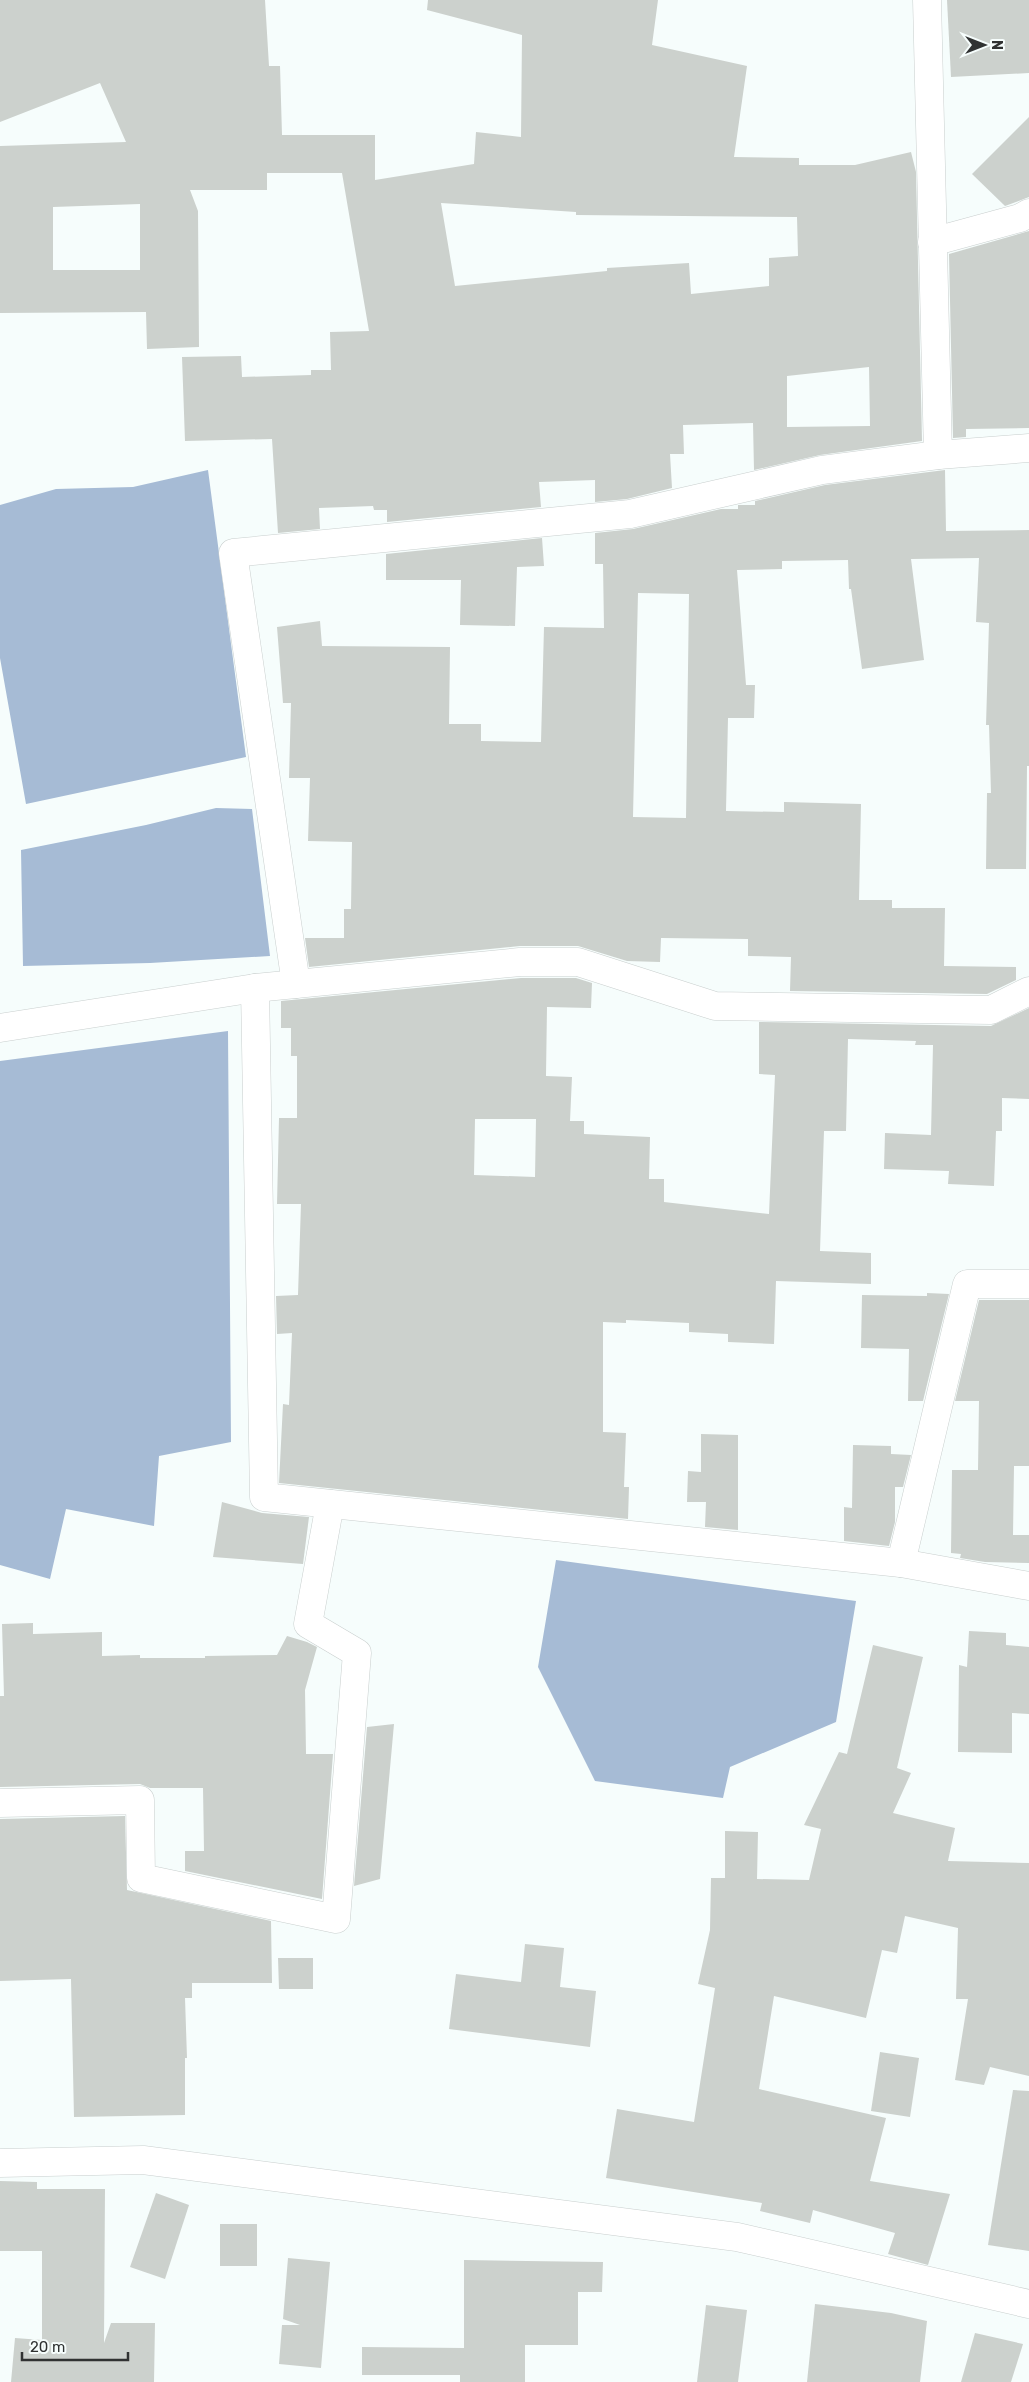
<svg xmlns="http://www.w3.org/2000/svg" width="1029" height="2382" viewBox="0 0 1029 2382" font-family="Rubik,sans-serif">
	<rect width="100%" height="100%" fill="#f6fdfc"/>
	<g fill="#a6bbd5">
		<polygon points="208,470 246,757 26,804 0,658 0,505 56,489 133,487"/>
		<polygon points="216,808 252,809 270,956 150,963 23,966 21,850 146,825"/>
		<polygon points="228,1031 231,1442 159,1456 154,1526 66,1509 50,1579 0,1565 0,1061"/>
		<polygon points="556,1560 856,1601 836,1722 730,1767 723,1798 595,1781 538,1667"/>
	</g>
	<g fill="#ccd1cd" fill-rule="evenodd">
		<path d="M 0,0 L 265,0 L 269,66 L 280,66 L 282,135 L 375,135 L 375,180 L 474,164 L 476,132 L 521,137 L 522,35 L 427,10 L 428,0 L 658,0 L 652,45 L 747,66 L 734,157 L 799,158 L 799,165 L 855,165 L 911,152 L 916,172 L 922,441 L 820,455 L 754,470 L 753,423 L 683,425 L 684,454 L 670,454 L 672,488 L 627,499 L 595,502 L 595,480 L 539,482 L 541,507 L 387,522 L 387,510 L 374,510 L 373,506 L 319,508 L 320,529 L 278,533 L 272,439 L 185,441 L 182,357 L 241,356 L 242,377 L 311,375 L 311,370 L 331,370 L 330,332 L 369,331 L 342,173 L 267,173 L 267,190 L 190,190 L 198,211 L 199,347 L 147,349 L 146,312 L 0,313 L 0,146 L 126,142 L 100,83 L 0,122 ZM 441,203 L 576,212 L 576,215 L 797,217 L 798,256 L 769,258 L 769,286 L 691,294 L 689,263 L 607,268 L 607,271 L 455,286 ZM 140,204 L 140,270 L 53,270 L 53,207 ZM 869,367 L 870,426 L 787,427 L 787,376 Z"/>
		<polygon points="947,0 1029,0 1029,73 951,77"/>
		<polygon points="1029,117 1029,197 1005,206 972,174"/>
		<polygon points="1029,231 1029,428 966,429 966,437 953,438 949,254"/>
		<path d="M 945,470 L 946,531 L 1029,530 L 1029,766 L 1027,766 L 1026,869 L 986,869 L 987,793 L 991,793 L 989,725 L 986,725 L 989,623 L 976,622 L 979,558 L 911,559 L 924,660 L 862,669 L 851,589 L 849,589 L 848,560 L 782,561 L 782,569 L 737,570 L 746,685 L 755,685 L 754,718 L 728,718 L 726,811 L 784,812 L 784,802 L 861,804 L 859,900 L 892,900 L 892,908 L 945,908 L 944,966 L 1016,967 L 1016,980 L 987,994 L 790,991 L 791,957 L 748,956 L 748,939 L 661,938 L 660,962 L 627,961 L 578,946 L 520,946 L 309,967 L 305,938 L 344,938 L 344,909 L 351,909 L 352,842 L 308,841 L 310,778 L 289,778 L 291,703 L 283,703 L 277,627 L 320,621 L 322,646 L 450,647 L 449,724 L 481,724 L 481,741 L 541,742 L 544,627 L 604,628 L 603,564 L 595,564 L 595,533 L 633,529 L 721,509 L 738,509 L 738,505 L 755,505 L 755,501 L 825,485 ZM 638,593 L 689,594 L 686,818 L 633,817 Z"/>
		<polygon points="542,538 544,566 517,567 515,626 460,625 461,580 386,580 386,554"/>
		<path d="M 521,978 L 576,978 L 592,983 L 591,1008 L 547,1007 L 546,1076 L 572,1077 L 570,1121 L 584,1121 L 584,1134 L 650,1137 L 649,1179 L 664,1179 L 664,1202 L 769,1214 L 775,1075 L 759,1074 L 759,1022 L 991,1026 L 1029,1008 L 1029,1099 L 1002,1098 L 1002,1131 L 996,1131 L 994,1186 L 948,1184 L 949,1171 L 884,1169 L 885,1133 L 931,1135 L 933,1045 L 915,1045 L 916,1041 L 848,1039 L 846,1131 L 824,1131 L 820,1251 L 871,1253 L 871,1284 L 776,1281 L 774,1344 L 728,1342 L 728,1334 L 689,1332 L 689,1323 L 626,1320 L 626,1323 L 603,1322 L 603,1432 L 626,1433 L 624,1487 L 629,1487 L 628,1519 L 279,1483 L 283,1404 L 289,1405 L 292,1333 L 277,1334 L 276,1296 L 298,1295 L 301,1204 L 277,1204 L 279,1118 L 297,1118 L 297,1056 L 291,1056 L 291,1028 L 281,1028 L 281,1001 ZM 475,1119 L 536,1119 L 535,1177 L 474,1175 Z"/>
		<polygon points="927,1293 949,1294 923,1401 908,1401 909,1349 861,1348 862,1295 927,1296"/>
		<polygon points="979,1300 1029,1300 1029,1466 1014,1466 1013,1535 1029,1535 1029,1563 985,1562 960,1558 961,1554 951,1553 952,1470 978,1470 979,1401 955,1401"/>
		<polygon points="701,1434 738,1435 738,1530 705,1527 706,1502 687,1502 688,1471 701,1472"/>
		<polygon points="853,1445 891,1446 891,1454 911,1455 903,1487 895,1487 895,1522 889,1546 844,1541 844,1507 852,1508"/>
		<polygon points="222,1502 262,1513 309,1517 303,1564 213,1557"/>
		<polygon points="33,1623 33,1634 102,1632 102,1656 140,1655 140,1658 205,1658 205,1656 277,1655 287,1636 307,1642 317,1647 305,1690 306,1754 333,1754 322,1899 185,1871 185,1851 204,1851 203,1788 150,1788 140,1784 0,1787 0,1696 4,1696 2,1624"/>
		<polygon points="969,1631 1006,1633 1006,1645 1029,1647 1029,1714 1012,1713 1012,1753 958,1752 959,1665 967,1667"/>
		<polygon points="873,1645 923,1657 897,1768 911,1773 893,1813 955,1828 948,1861 1029,1863 1029,2076 990,2067 984,2085 955,2080 968,1999 956,1999 958,1928 905,1916 897,1953 882,1950 866,2018 774,1996 759,2089 886,2118 870,2181 950,2194 928,2265 888,2254 895,2233 813,2210 810,2223 760,2211 762,2203 606,2178 617,2109 694,2122 715,1988 698,1984 710,1930 711,1878 725,1878 725,1831 758,1832 757,1879 809,1880 821,1829 804,1825 839,1752 847,1754"/>
		<polygon points="394,1724 380,1879 354,1886 367,1727"/>
		<polygon points="125,1816 127,1890 271,1921 272,1983 192,1983 192,1998 185,1998 187,2058 185,2058 185,2115 74,2117 71,1979 0,1981 0,1819"/>
		<polygon points="525,1944 564,1948 560,1987 596,1991 590,2047 449,2029 456,1974 521,1982"/>
		<polygon points="278,1958 313,1958 313,1989 279,1989"/>
		<polygon points="880,2052 919,2058 910,2117 871,2111"/>
		<polygon points="1013,2090 1029,2091 1029,2251 988,2245"/>
		<polygon points="0,2181 37,2182 37,2189 105,2189 104,2343 111,2323 155,2323 154,2382 11,2382 15,2338 42,2340 42,2251 0,2251"/>
		<polygon points="156,2193 189,2205 165,2279 130,2267"/>
		<rect x="220" y="2224" width="37" height="42"/>
		<polygon points="288,2258 330,2262 321,2368 279,2364 282,2325 300,2325 283,2319"/>
		<polygon points="464,2260 603,2262 602,2292 578,2292 578,2345 525,2345 525,2382 460,2382 460,2375 362,2375 362,2347 464,2348"/>
		<polygon points="815,2304 891,2313 927,2321 920,2382 807,2382"/>
		<polygon points="706,2305 747,2310 738,2382 697,2382"/>
		<polygon points="975,2333 1023,2344 1011,2382 961,2382"/>
	</g>
	<g fill="none" stroke-linecap="round" stroke-linejoin="round">
		<defs>
			<g id="minor">
				<polyline points="927,0 938,455"/>
				<polyline points="932,242 1020,218 1029,213"/>
				<polyline points="296,984 233,553 630,514 822,470 938,455 1029,448"/>
				<polyline points="1029,991 991,1010 715,1006 578,962 520,962 255,988 264,1497 901,1563 967,1284 1029,1284"/>
				<polyline points="0,1028 255,988"/>
				<polyline points="901,1563 1029,1586"/>
				<polyline points="0,1803 140,1800 141,1878 336,1919 357,1653 308,1624 330,1504"/>
				<polyline points="0,2163 143,2160 737,2237 1029,2304"/>
			</g>
		</defs>
		<use href="#minor" stroke="#c9cfce" stroke-width="29"/>
		<use href="#minor" stroke="#fff" stroke-width="28"/>
	</g>
	<g transform="translate(984 45) rotate(90)" stroke="#f6fdfc" stroke-width="4" paint-order="stroke">
	<path d="M0-4L9 19L0 12L-9 19Z" fill="#303232"/>
	<text y="-8" font-size="14" font-weight="bold" text-anchor="middle" fill="#303232">N</text>
	</g>
	<path d="M22 2352v8h106v-8" fill="none" stroke="#303232" stroke-width="2.5"/>
	<text x="30" y="2352" font-size="15" fill="#303232" stroke="#f6fdfc" stroke-width="4" paint-order="stroke">20 m</text>
</svg>
